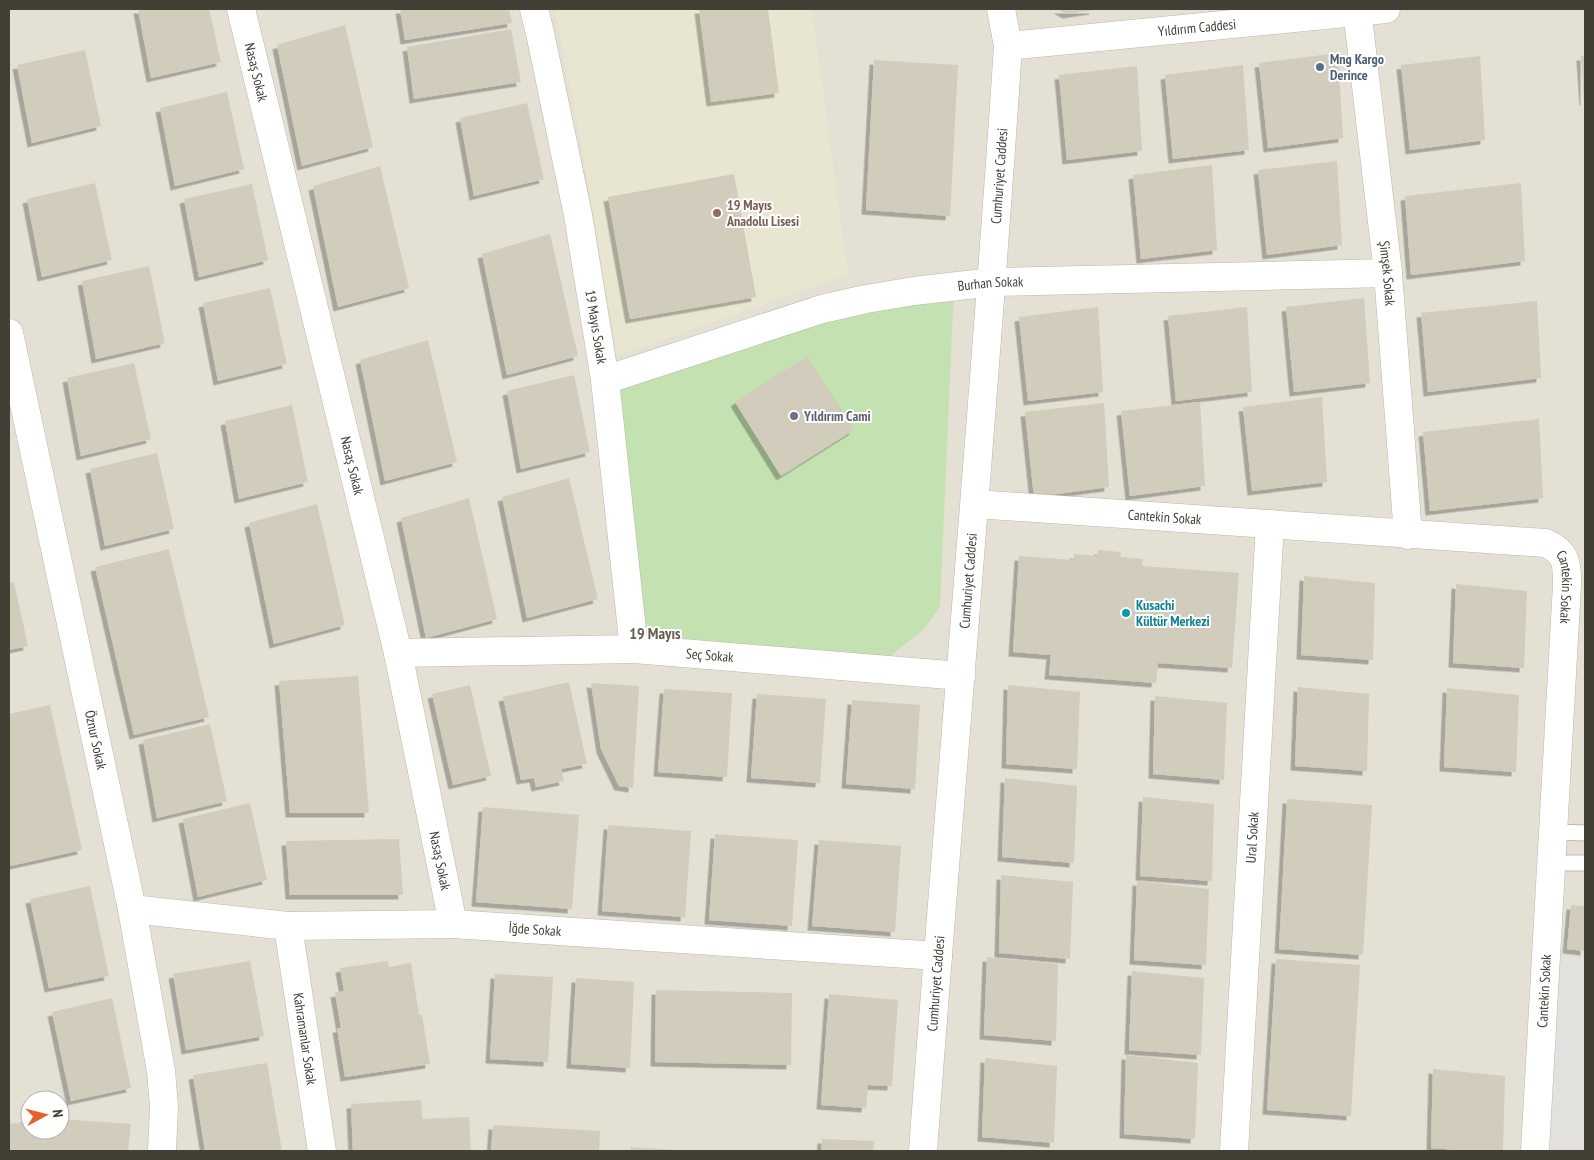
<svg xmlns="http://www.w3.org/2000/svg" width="1594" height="1160" viewBox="0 0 1594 1160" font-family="'PT Sans Narrow',sans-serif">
	<defs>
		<filter id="shadow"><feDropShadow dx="-4.5" dy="4.5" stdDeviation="0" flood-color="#0004"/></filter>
	</defs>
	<rect width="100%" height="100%" fill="#f1efe5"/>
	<path fill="#e4e1d4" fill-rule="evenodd" d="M 9,9 L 1585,9 L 1585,1151 L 9,1151 ZM 30,1100 L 60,1100 L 60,1130 L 30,1130 Z"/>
	<polygon fill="#e8e6d0" points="555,9 812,9 848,274 618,356 583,153"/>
	<polygon fill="#c4e1b1" points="954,286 940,607 924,629 888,658 634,649 605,380"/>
	<polygon fill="#e2e1dd" points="1558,957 1585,958 1585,1151 1547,1151"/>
	<g fill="#d1ccbc" filter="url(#shadow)">
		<polygon points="138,9 209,9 221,62 151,78"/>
		<polygon points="400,9 509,9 512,23 405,40"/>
		<polygon points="699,9 768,9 779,93 711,102"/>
		<polygon points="1058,9 1094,9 1094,10 1067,14"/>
		<polygon points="345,25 373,147 302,166 277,45"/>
		<polygon points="511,29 521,82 414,99 407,47"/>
		<polygon points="85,50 101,126 32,143 17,65"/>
		<polygon points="1338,53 1343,138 1268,148 1259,63"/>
		<polygon points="1480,56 1485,140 1410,150 1401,65"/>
		<polygon points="1581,56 1585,56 1585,101 1584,101"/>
		<polygon points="874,60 958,65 950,216 866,210"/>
		<polygon points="1243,65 1249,150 1173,159 1165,75"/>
		<polygon points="1137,66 1142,151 1067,160 1059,75"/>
		<polygon points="227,92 244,169 175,186 160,108"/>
		<polygon points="527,103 544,179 474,196 460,118"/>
		<polygon points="1337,161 1342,245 1267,255 1258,170"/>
		<polygon points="1212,165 1217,250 1141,259 1133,175"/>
		<polygon points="380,166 409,288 338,307 313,186"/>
		<polygon points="734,174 756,297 630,319 608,197"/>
		<polygon points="95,183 112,260 42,277 27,199"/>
		<polygon points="1521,183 1525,261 1411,275 1405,196"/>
		<polygon points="252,184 268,260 199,277 184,199"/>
		<polygon points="550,234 578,356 507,375 482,254"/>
		<polygon points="149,266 165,343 96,359 82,281"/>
		<polygon points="270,288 287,364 218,381 203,303"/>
		<polygon points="1364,298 1370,383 1294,392 1286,307"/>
		<polygon points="1537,301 1541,378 1428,392 1421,313"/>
		<polygon points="1098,307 1103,392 1028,401 1019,317"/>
		<polygon points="1247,307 1252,392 1176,401 1168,316"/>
		<polygon points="428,340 457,462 385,481 360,360"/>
		<polygon points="807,356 854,430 781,476 735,402"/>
		<polygon points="134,363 151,439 81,456 67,378"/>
		<polygon points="574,375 590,452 521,469 507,391"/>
		<polygon points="1322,397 1327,482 1252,491 1243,407"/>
		<polygon points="1200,402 1205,486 1130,496 1121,411"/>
		<polygon points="1104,403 1109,487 1034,497 1025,412"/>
		<polygon points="292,405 308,482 239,499 225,421"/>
		<polygon points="1539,419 1543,498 1430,511 1423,432"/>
		<polygon points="157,453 174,529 105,546 90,469"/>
		<polygon points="569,478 598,599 527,618 502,497"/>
		<polygon points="469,498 497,619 426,638 401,518"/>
		<polygon points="317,504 345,625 274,644 249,523"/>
		<polygon points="169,549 209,717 134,735 95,567"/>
		<polygon points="1098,550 1121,552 1120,557 1143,559 1142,566 1239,573 1232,668 1158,663 1156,683 1049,675 1051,655 1013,652 1019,556 1074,560 1074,554 1098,556"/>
		<polygon points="1304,576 1375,583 1373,660 1301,655"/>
		<polygon points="14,582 28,646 9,650 9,583"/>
		<polygon points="1456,584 1527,591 1524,668 1453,663"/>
		<polygon points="358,676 369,813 290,813 279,681"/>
		<polygon points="569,682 587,764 561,769 564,781 536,787 534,778 521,780 503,697"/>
		<polygon points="591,683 639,686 633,788 619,786 601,749"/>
		<polygon points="470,685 491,776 453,785 432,694"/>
		<polygon points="1008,685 1080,692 1077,769 1006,764"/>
		<polygon points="1298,687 1369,694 1367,771 1295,766"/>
		<polygon points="1447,688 1519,695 1516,772 1444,767"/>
		<polygon points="664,689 732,693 727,777 658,772"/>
		<polygon points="757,694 826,699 820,783 751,778"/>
		<polygon points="1155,696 1227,703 1224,780 1153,774"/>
		<polygon points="852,700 920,705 915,789 846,784"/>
		<polygon points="50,705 82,850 10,866 9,858 9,714"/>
		<polygon points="210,724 227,801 157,818 143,740"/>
		<polygon points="1005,778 1077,786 1074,863 1002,857"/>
		<polygon points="1143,797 1214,804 1212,881 1140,876"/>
		<polygon points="1287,799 1372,805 1363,955 1279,949"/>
		<polygon points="250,803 267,880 198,897 183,819"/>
		<polygon points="483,807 579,815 572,909 476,902"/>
		<polygon points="608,825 691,831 685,917 602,911"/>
		<polygon points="715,834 798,840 792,926 709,920"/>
		<polygon points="399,839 403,895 290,895 286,841"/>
		<polygon points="819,840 901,846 895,932 812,926"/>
		<polygon points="1001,875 1073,882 1070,959 999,953"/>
		<polygon points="1137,881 1209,889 1206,965 1134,960"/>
		<polygon points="90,886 109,976 49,988 30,899"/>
		<polygon points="1571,905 1585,906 1585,951 1567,949"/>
		<polygon points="987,957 1058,964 1056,1041 984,1035"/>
		<polygon points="1276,959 1360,965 1351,1116 1267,1110"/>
		<polygon points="250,961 264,1036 186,1050 173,974"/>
		<polygon points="388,961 389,967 411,963 419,1015 422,1015 430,1064 345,1077 337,1028 341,1028 335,993 344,991 340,968"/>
		<polygon points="1132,971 1204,978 1201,1055 1129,1050"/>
		<polygon points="495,974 553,977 548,1062 490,1059"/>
		<polygon points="576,978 634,982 630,1068 571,1064"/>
		<polygon points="656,990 792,993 791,1065 655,1062"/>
		<polygon points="829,994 898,1000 892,1086 868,1085 866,1108 821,1105"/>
		<polygon points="112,998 131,1088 71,1101 52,1012"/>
		<polygon points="1126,1055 1198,1063 1195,1139 1124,1134"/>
		<polygon points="985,1058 1057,1066 1054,1143 982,1137"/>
		<polygon points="267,1063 282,1151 205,1151 193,1075"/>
		<polygon points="1433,1069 1505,1076 1503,1151 1472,1151 1431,1148"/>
		<polygon points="421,1100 422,1119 469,1117 471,1151 353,1151 351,1104"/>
		<polygon points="60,1119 131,1124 128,1151 9,1151 9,1124 30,1121 30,1130 60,1130"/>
		<polygon points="493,1125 600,1131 599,1151 491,1151"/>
		<polygon points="822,1139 874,1141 873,1151 821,1151"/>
		<polygon points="631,1147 675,1150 675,1151 630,1151"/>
	</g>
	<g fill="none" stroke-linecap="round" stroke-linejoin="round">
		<defs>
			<g id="service">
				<polyline points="1553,832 1585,833"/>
				<polyline points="1552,863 1585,863"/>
			</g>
			<g id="minor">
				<path id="s1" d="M 241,9 L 398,653 L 453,924"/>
				<path id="s2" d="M 534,9 L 540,33 L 578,215 L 605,380 L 634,649"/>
				<path id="s3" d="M 1357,9 L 1388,273 L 1408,535"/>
				<path id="s4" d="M 9,333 L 132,909 L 161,1071 L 164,1106 L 162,1151"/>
				<path id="s5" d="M 605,380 L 822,309 L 866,299 L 914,291 L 993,282 L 1388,273"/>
				<path id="s6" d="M 975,504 L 1545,543 C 1567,552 1567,564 1567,585 L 1535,1151"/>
				<path id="s7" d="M 398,653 L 634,649 L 961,676"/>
				<path id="s8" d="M 132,909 L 288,926 L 453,924 L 938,956"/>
				<path id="s9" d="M 288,926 L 322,1151"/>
				<path id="s10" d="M 1234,1151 L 1270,524"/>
			</g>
			<g id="tertiary">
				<path id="s11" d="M 1008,46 L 1386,9"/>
				<path id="s12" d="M 923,1151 C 950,783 984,415 1008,46 L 1001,9"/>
			</g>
		</defs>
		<use href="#service" stroke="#bbb8a9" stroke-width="17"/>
		<use href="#minor" stroke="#bbb8a9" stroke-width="29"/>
		<use href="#tertiary" stroke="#bbb8a9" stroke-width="29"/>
		<use href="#service" stroke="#fff" stroke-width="15"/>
		<use href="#minor" stroke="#fff" stroke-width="28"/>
		<use href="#tertiary" stroke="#fff" stroke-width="28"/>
	</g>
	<circle fill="#5c6f8a" stroke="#fff" stroke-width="2" cx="1320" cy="67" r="5"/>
	<circle fill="#8d6e63" stroke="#fff" stroke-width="2" cx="717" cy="213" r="5"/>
	<circle fill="#6b7280" stroke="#fff" stroke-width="2" cx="794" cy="416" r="5"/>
	<circle fill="#0f9aa8" stroke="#fff" stroke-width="2" cx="1126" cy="613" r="5"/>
	<g text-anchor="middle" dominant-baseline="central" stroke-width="4" stroke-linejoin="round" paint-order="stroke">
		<g font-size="14" fill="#423f35" stroke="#fff">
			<text stroke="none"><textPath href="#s11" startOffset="190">Yıldırım Caddesi</textPath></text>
			<text stroke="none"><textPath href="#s1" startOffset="65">Nasaş Sokak</textPath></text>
			<text stroke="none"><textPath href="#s12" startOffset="978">Cumhuriyet Caddesi</textPath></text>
			<text stroke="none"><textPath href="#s3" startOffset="266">Şimşek Sokak</textPath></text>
			<text stroke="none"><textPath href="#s5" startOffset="399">Burhan Sokak</textPath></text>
			<text stroke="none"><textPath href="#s2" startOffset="324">19 Mayıs Sokak</textPath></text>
			<text stroke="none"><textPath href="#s1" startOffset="470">Nasaş Sokak</textPath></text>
			<text stroke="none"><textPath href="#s6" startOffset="190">Cantekin Sokak</textPath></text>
			<text stroke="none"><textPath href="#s12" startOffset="572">Cumhuriyet Caddesi</textPath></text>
			<text stroke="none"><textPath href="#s6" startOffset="625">Cantekin Sokak</textPath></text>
			<text stroke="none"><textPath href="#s7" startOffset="312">Seç Sokak</textPath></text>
			<text stroke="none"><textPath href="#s4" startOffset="416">Öznur Sokak</textPath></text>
			<text stroke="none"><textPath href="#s10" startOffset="314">Ural Sokak</textPath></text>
			<text stroke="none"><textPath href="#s1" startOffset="875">Nasaş Sokak</textPath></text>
			<text stroke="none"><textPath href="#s8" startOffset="404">İğde Sokak</textPath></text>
			<text stroke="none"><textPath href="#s12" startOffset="168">Cumhuriyet Caddesi</textPath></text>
			<text transform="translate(1544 991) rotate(-87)">Cantekin Sokak</text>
			<text stroke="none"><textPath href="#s9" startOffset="114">Kahramanlar Sokak</textPath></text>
		</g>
		<g font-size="14" font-weight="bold" fill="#4e5e75" stroke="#fff" text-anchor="start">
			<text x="1330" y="59">Mng Kargo<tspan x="1330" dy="16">Derince</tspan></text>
		</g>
		<g font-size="14" font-weight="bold" fill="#785e54" stroke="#fff" text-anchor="start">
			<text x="727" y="205">19 Mayıs<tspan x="727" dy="16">Anadolu Lisesi</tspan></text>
		</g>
		<g font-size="14" font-weight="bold" fill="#5b616d" stroke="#fff" text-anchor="start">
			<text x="804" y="416">Yıldırım Cami</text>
		</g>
		<g font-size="14" font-weight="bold" fill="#0d838f" stroke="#fff" text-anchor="start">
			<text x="1136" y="605">Kusachi<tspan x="1136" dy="16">Kültür Merkezi</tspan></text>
		</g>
		<g font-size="16" font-weight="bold" fill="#645f4d" stroke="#fff">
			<text x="655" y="633">19 Mayıs</text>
		</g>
	</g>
	<rect width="1594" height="1160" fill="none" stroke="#423f35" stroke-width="20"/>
	<g transform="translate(45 1115) rotate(83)"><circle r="24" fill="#ffffff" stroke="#b3b2ae"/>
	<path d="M0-4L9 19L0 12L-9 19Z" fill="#e56328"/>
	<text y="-8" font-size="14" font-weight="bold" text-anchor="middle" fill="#423f35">N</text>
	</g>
</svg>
